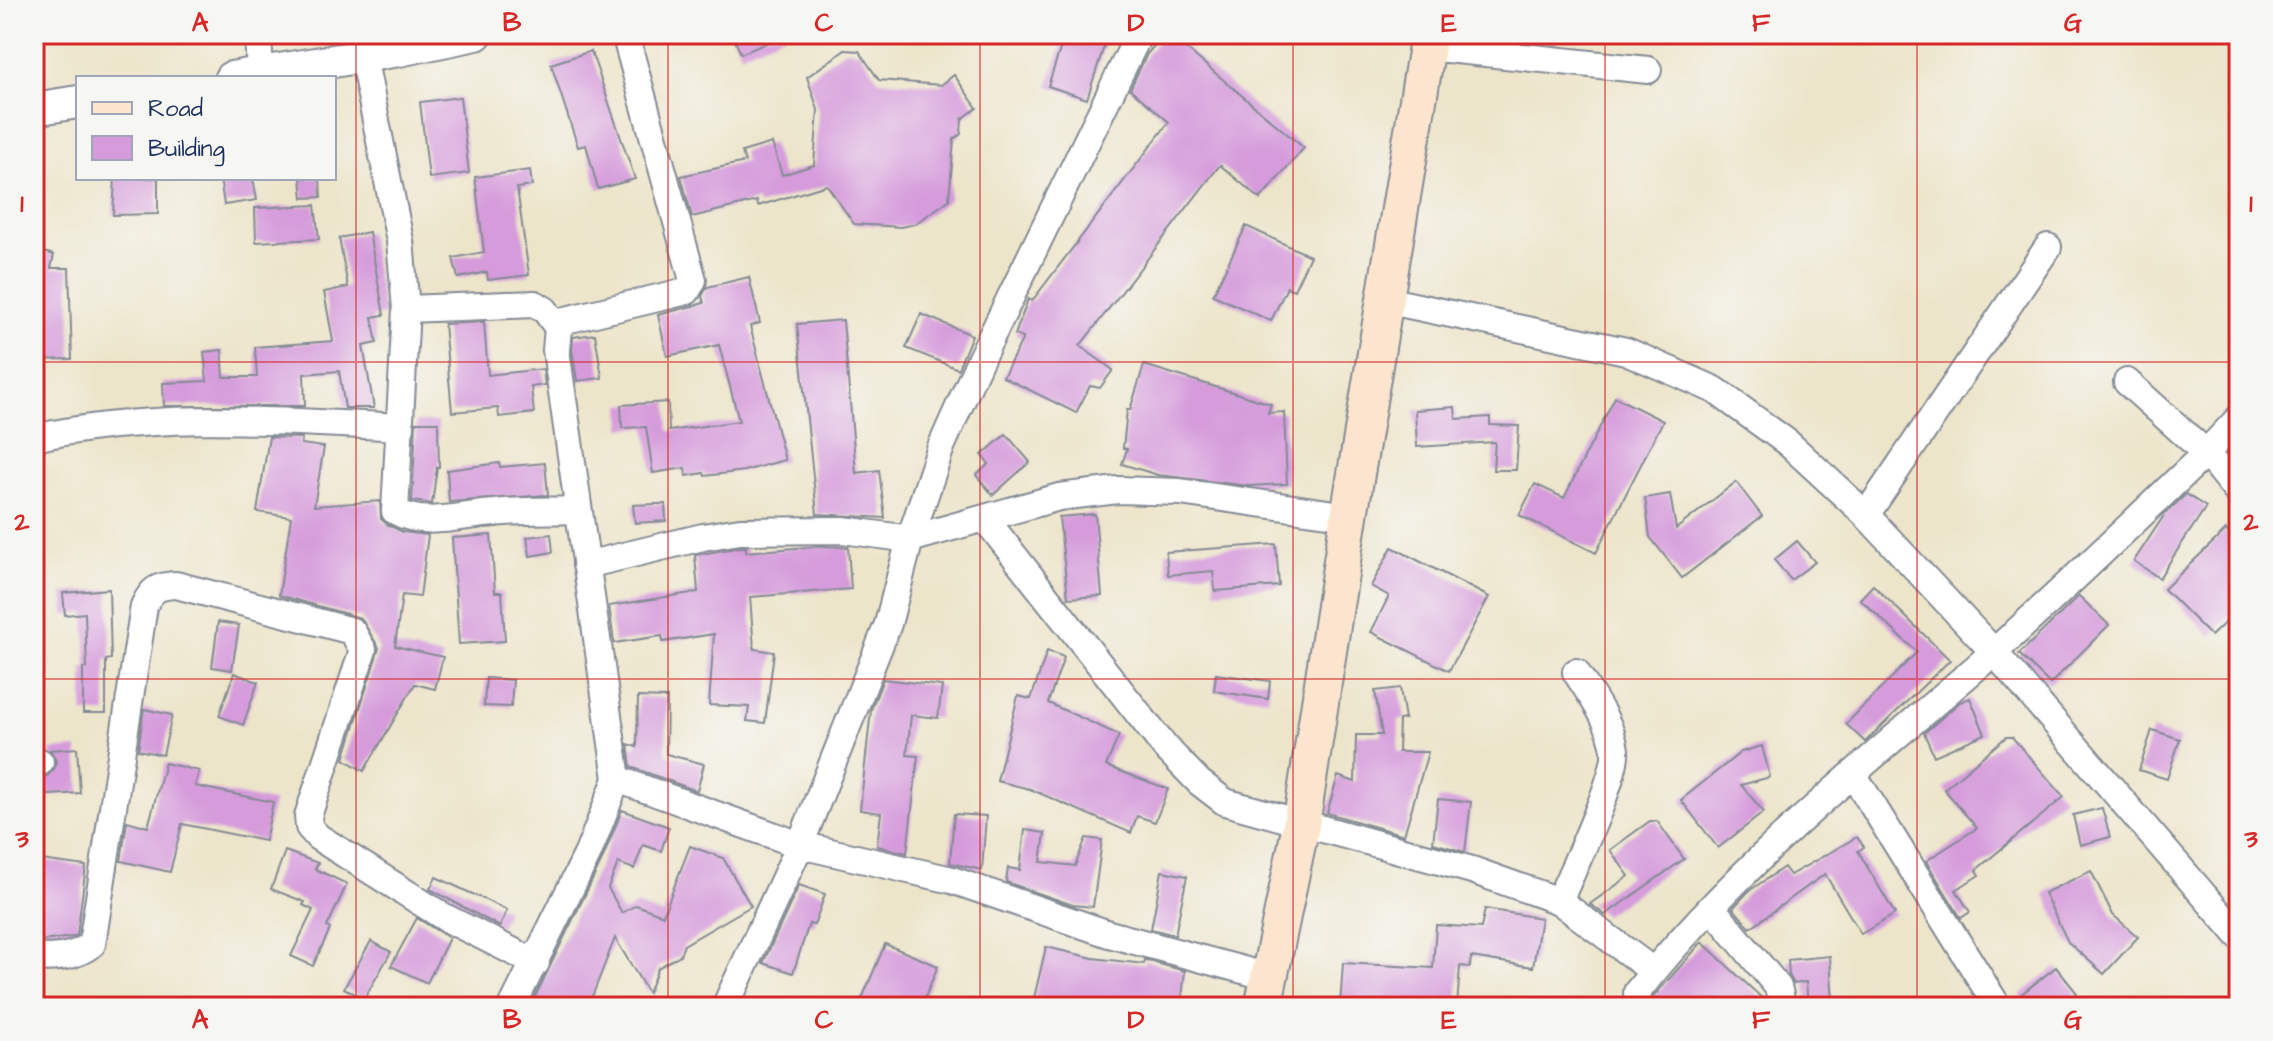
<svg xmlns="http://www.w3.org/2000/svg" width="2273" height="1041" viewBox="0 0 2273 1041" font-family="'Architects Daughter',sans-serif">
	<rect width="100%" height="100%" fill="#f6f6f2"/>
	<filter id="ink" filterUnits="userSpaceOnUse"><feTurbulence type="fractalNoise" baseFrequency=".0125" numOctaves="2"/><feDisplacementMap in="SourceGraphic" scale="16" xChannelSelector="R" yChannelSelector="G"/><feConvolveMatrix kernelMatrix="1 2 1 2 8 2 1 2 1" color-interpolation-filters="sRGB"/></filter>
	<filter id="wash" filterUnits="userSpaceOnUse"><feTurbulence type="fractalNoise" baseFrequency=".006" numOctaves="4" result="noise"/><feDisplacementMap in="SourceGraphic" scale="32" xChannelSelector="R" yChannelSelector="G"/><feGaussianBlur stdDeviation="1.8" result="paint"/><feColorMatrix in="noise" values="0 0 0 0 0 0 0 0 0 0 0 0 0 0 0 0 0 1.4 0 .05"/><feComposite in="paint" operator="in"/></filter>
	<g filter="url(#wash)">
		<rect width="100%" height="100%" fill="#ede5ca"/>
		<g id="blocks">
			<g fill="#d59bdb">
				<polygon points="732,34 787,34 741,54"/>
				<polygon points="1065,34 1108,34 1087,99 1048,86"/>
				<polygon points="1164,34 1169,34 1304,148 1260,199 1220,165 1080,346 1113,370 1100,388 1090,386 1076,413 1003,377 1023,338 1015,335 1028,299 1032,301 1169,122 1130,89 1147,54"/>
				<polygon points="845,50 859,51 879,80 941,85 954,75 977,108 962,119 961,134 954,139 949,200 915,224 901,227 854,224 827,185 758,206 757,201 692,217 681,176 745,162 742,152 772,143 782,175 814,165 818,110 807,77"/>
				<polygon points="591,51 635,179 598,189 586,145 578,147 551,64"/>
				<polygon points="460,97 469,173 429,178 420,102"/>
				<polygon points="530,170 532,186 517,188 529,275 488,280 487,272 458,278 453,258 484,252 475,177"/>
				<polygon points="115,178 158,178 158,214 113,215"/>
				<polygon points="220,178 253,178 257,200 224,205"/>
				<polygon points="301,178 320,178 321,197 303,198"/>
				<polygon points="315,205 319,239 256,242 255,208"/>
				<polygon points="1246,226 1310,256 1294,290 1287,287 1271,321 1213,295"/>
				<polygon points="369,232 384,315 372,317 377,343 363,346 374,408 345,408 339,371 304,374 305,406 164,406 163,383 207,381 204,352 222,350 224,377 257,377 255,347 333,341 324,292 348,287 339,238"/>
				<polygon points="34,249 54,255 51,268 69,268 72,359 34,360"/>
				<polygon points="749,277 760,323 750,326 785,460 744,471 705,476 704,473 686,476 685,468 653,473 646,427 622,428 621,405 668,402 669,431 739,421 719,345 667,356 658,315 704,303 702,296 707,287"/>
				<polygon points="921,314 972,335 958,369 906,348"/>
				<polygon points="843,320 856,473 879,470 885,518 817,514 797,324"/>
				<polygon points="484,322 488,375 543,369 545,385 531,387 534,413 499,417 498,408 452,412 444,324"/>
				<polygon points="595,334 602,378 577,381 572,350 573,337"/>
				<polygon points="1144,365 1271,404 1268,413 1284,412 1287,484 1249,486 1158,475 1122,464 1127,449 1123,448 1127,410 1130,410"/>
				<polygon points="1615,397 1663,421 1596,553 1519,515 1535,484 1564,498"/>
				<polygon points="1455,407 1456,419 1490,417 1490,425 1519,426 1516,470 1493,470 1495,442 1417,447 1415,410"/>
				<polygon points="416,422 438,422 439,467 437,467 432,504 412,501"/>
				<polygon points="1006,434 1030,462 993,495 976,475 989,464 982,455"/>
				<polygon points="269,437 302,438 301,444 324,447 314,506 380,501 381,519 388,525 403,532 428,535 420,597 402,595 395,646 443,657 435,689 415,684 364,771 344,759 379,648 361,618 279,595 291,517 257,512"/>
				<polygon points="499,463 500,467 545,463 548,495 449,502 447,470"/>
				<polygon points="1736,482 1762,516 1682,578 1650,537 1645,498 1670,494 1676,529"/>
				<polygon points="2186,494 2206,507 2159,578 2134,561 2165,514"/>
				<polygon points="655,504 665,504 666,521 635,523 633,505"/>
				<polygon points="1095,514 1102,596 1068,598 1059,517"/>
				<polygon points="2226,530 2239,543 2239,609 2211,636 2164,589"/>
				<polygon points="551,534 553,552 530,556 527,537"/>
				<polygon points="491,535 495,592 502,592 505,641 459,644 452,538"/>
				<polygon points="1797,541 1815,562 1791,580 1774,560"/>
				<polygon points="1276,544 1279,586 1215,591 1213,571 1168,575 1166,552"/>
				<polygon points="820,546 848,547 851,589 750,597 754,649 774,652 765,723 747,721 749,707 709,705 714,634 663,642 662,636 614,643 609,606 698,592 695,555 741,547 746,547 746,552"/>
				<polygon points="1392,547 1489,597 1449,671 1371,632 1389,596 1371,586"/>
				<polygon points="1873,585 1950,660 1865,742 1846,724 1917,652 1860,599"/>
				<polygon points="109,589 111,659 106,660 106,713 83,713 83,668 87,668 85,613 65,615 63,593"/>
				<polygon points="2079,596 2109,625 2050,684 2019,654"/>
				<polygon points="218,622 239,625 232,670 212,667"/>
				<polygon points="1047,651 1064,657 1048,703 1119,735 1106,766 1168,789 1155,822 1137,816 1131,833 1030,789 997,781 1018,696 1031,699"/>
				<polygon points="234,673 258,682 243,725 219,716"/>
				<polygon points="1216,674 1270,681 1268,699 1214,691"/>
				<polygon points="486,678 513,680 511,707 484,706"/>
				<polygon points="883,679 942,686 938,718 911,715 907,755 918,756 907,853 877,846 881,813 860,810 871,710"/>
				<polygon points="1400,688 1405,719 1399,720 1398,752 1428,752 1404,835 1327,813 1338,776 1355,782 1356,735 1382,735 1375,691"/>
				<polygon points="638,697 667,698 666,754 704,764 697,791 631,767 628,744 637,747"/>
				<polygon points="1970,698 1985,734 1934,756 1924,733 1960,702"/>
				<polygon points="144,709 172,715 163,755 138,750"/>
				<polygon points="2152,730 2180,739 2167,779 2139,770"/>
				<polygon points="2006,737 2012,737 2064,797 1976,870 1979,875 1956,890 1970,912 1961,918 1926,861 1977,828 1944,789"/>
				<polygon points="1762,746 1770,777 1741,785 1764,812 1718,848 1681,800 1741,752"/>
				<polygon points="77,748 80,793 34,796 34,778 47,776 54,769 56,761 50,750"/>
				<polygon points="165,763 199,771 195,786 273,802 265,841 182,824 170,872 121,861 127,821 148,827"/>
				<polygon points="1438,799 1471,802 1465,852 1433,843"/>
				<polygon points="2102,808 2110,837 2080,845 2073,815"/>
				<polygon points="622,810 669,827 661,851 643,845 634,869 618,863 608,888 622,913 636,905 663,915 690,846 723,858 751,906 684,945 680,955 658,968 648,993 615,938 588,1007 530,1007 602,860"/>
				<polygon points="954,814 986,816 982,870 950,863"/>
				<polygon points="1650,821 1657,821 1684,859 1605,915 1590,904 1629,876 1610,850"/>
				<polygon points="1025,830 1045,833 1041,862 1075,866 1086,838 1102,840 1093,907 1073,905 1006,882 1008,868 1020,870"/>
				<polygon points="1857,837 1864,847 1858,851 1895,914 1861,934 1825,874 1750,928 1733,908 1749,891 1784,867 1790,875"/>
				<polygon points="285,851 318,863 315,869 347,884 327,927 330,929 313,966 291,956 313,910 303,905 305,902 271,889"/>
				<polygon points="41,860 86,866 77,935 72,937 34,942 34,914"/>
				<polygon points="1162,871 1187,876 1175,935 1151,929"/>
				<polygon points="2091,871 2113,915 2138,937 2104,974 2068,942 2044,893"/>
				<polygon points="436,877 507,910 500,927 430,889"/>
				<polygon points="799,885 825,894 814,925 809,924 793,973 763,963"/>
				<polygon points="1485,909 1541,918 1533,967 1471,957 1470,967 1460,966 1457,1007 1340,1007 1343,963 1433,968 1436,925 1481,928"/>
				<polygon points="417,918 449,938 427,983 391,966"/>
				<polygon points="371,941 391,952 364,999 344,988"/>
				<polygon points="1702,942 1765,1001 1766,1007 1654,1007 1653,997"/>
				<polygon points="885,944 938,966 921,1007 876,1007 861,1001"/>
				<polygon points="1046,947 1093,958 1144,964 1145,960 1185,971 1181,1007 1126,1007 1078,1001 1076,1007 1070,1007 1034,998"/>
				<polygon points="1830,956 1833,1004 1808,1005 1806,982 1794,984 1789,975 1788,960"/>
				<polygon points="2056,967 2077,993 2059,1007 2029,1007 2020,995"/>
			</g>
		</g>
	</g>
	<g filter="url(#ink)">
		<use href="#blocks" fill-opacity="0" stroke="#848a94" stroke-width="2"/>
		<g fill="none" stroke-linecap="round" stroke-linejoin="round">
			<defs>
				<g id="minor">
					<polyline points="258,34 260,73"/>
					<polyline points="1427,47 1648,70"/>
					<path d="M 363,56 L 400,241 L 406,309 L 395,511 C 425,528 461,515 495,513 C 522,510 550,511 578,510"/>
					<polyline points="1385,300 1626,351 1715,390 1788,443 1866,515 1994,652 2239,936"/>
					<polyline points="406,309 535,304 545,310 558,328"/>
					<polyline points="2127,382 2206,453 2239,494"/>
					<path d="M 34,438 C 157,411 277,421 401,427"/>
					<polyline points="1866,515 2048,247"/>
					<polyline points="986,520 1164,746 1199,782 1225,802 1472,870 1559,901 1653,971"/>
					<polyline points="586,565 703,537 740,531 843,530 910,539 1059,497 1118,490 1180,492 1349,516"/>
					<polyline points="34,762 40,762"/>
					<polyline points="1853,774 1998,1007"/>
					<polyline points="617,779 800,845 952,880 1109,934 1269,977"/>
					<path d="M 1559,901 C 1572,871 1618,776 1615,750 C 1611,721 1591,696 1576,672"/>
					<polyline points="1712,908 1778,987 1783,1007"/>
					<path d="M 34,958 C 56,958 74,958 92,944 L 144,606 C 152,589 157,586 176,585 L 352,631 L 363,650 L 308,816 L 309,827 L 318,837 L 444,917 L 536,963"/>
					<polyline points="512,1007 588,853 617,779 556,350 558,328 566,320 687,291 693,280 625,34"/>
					<polyline points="725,1007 800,845 888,624 910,539 941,447 979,362 1139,34"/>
					<path d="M 1638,1007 L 1637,992 C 1735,868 1860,768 1979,665 C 2057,597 2131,524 2206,453 L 2239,418"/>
				</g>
				<g id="tertiary">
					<polyline points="231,78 399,50 476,34"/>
					<polyline points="34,109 78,102"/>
				</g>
				<polyline id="secondary" points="1263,1007 1301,825 1349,516 1429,34"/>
			</defs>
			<use href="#minor" stroke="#848a94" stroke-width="30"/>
			<use href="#tertiary" stroke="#848a94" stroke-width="36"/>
			<use href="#secondary" stroke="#848a94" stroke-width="40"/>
			<use href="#minor" stroke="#fff" stroke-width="26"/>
			<use href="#tertiary" stroke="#fff" stroke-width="32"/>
			<use href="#secondary" stroke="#fbe5cf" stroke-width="36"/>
		</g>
	</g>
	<path fill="none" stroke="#d62828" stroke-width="2" stroke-opacity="0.55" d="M 356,34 L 356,1007M 668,34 L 668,1007M 980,34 L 980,1007M 1293,34 L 1293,1007M 1605,34 L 1605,1007M 1917,34 L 1917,1007M 34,362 L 2239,362M 34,679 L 2239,679"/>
	<rect width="2273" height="1041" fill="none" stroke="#f6f6f2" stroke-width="88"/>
	<rect x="76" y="76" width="260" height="104" fill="#f6f6f2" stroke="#9ea6b7" stroke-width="2"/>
	<rect x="92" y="102" width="40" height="12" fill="#fbe5cf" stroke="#9ea6b7" stroke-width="2"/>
	<text x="148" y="116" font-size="24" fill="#1b2f5e">Road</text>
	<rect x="92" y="136" width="40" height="24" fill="#d59bdb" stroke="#9ea6b7" stroke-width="2"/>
	<text x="148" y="156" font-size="24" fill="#1b2f5e">Building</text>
	<rect x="44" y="44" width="2185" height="953" fill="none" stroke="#d62828" stroke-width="3"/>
	<g font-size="26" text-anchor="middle" font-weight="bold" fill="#d62828">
		<text x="200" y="31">A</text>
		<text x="512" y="31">B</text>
		<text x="824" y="31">C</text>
		<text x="1136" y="31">D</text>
		<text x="1449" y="31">E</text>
		<text x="1761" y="31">F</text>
		<text x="2073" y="31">G</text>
		<text x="22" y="212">1</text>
		<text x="2251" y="212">1</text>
		<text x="22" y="530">2</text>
		<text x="2251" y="530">2</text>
		<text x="22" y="847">3</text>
		<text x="2251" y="847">3</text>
		<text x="200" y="1028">A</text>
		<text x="512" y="1028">B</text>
		<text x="824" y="1028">C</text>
		<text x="1136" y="1028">D</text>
		<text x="1449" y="1028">E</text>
		<text x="1761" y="1028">F</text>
		<text x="2073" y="1028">G</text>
	</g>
</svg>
